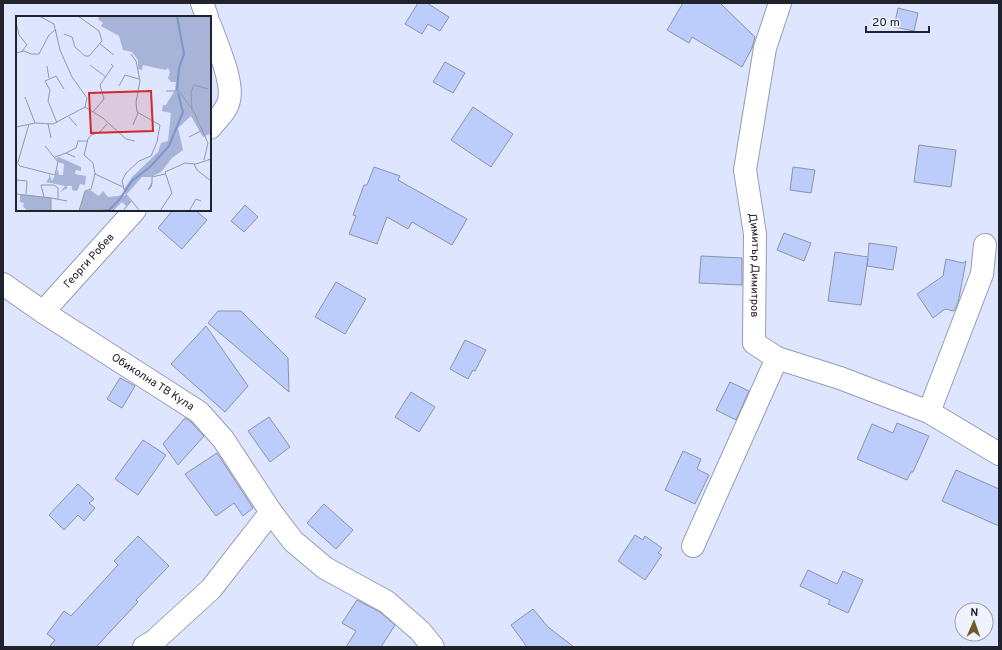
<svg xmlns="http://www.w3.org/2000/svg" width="1002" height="650" viewBox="0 0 1002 650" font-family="Overpass,sans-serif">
	<rect width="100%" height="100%" fill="#dde6fe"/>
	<g fill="#bccdfb" stroke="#8b93a9">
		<polygon points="418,3 427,3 449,17 440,31 428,24 422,34 405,24"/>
		<polygon points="683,3 720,3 755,37 752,48 742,67 692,37 689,43 667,30"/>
		<polygon points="898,8 918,13 914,31 894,27"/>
		<polygon points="445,62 465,73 453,93 433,82"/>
		<polygon points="473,107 513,134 491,167 451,140"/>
		<polygon points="919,145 956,150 951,187 914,182"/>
		<polygon points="374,167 400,176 398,180 467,219 452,245 412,222 408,229 387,217 377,244 349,234 356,216 353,215 364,185 367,185"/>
		<polygon points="793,167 815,170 811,193 790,190"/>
		<polygon points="245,205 258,217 244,232 231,221"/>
		<polygon points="173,210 195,210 207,220 182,249 158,228"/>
		<polygon points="784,233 811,243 804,261 777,250"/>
		<polygon points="869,243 897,247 893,270 867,266 868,258 861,305 828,301 835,252 868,257"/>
		<polygon points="701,256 742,258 742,285 699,283"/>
		<polygon points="946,259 963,263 966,261 958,303 954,311 945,309 933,318 917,294 943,276"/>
		<polygon points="336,282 366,299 345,334 315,317"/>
		<polygon points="218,311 241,311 288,358 289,392 208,323"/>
		<polygon points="206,326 248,386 225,412 171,364"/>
		<polygon points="465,340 486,350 475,371 473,370 468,379 450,369"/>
		<polygon points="120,378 135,386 122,408 107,399"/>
		<polygon points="730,382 749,391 736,420 716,410"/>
		<polygon points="411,392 435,407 419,432 395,417"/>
		<polygon points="269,417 290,447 270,462 248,431"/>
		<polygon points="185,418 191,422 204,436 178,465 163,444"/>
		<polygon points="897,423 929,436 913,472 911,472 907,480 857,459 872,424 893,433"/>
		<polygon points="143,440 166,455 138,495 115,479"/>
		<polygon points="683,451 701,459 697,469 709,475 695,504 665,490"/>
		<polygon points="217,453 253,508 243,516 234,503 216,516 185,474"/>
		<polygon points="956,470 999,489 999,526 942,501"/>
		<polygon points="78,484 94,499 89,503 95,508 84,521 78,515 64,530 49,515"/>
		<polygon points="324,504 353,530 336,549 307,523"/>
		<polygon points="635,535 643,540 645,536 662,548 658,553 662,555 645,580 618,561"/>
		<polygon points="138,536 169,566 136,600 138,602 96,647 49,647 55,640 47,634 64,611 71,616 118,565 114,561"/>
		<polygon points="808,570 837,584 843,571 863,580 848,613 828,604 830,600 800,586"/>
		<polygon points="357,600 380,612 395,625 381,647 346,647 356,631 342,623"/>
		<polygon points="533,609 548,627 574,647 527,647 511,625"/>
	</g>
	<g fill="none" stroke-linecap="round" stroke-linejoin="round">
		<defs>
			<g id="minor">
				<polyline points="202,3 207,17"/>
				<path id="s1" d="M 780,3 L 765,48 L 745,170 L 755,234 L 754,343 L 777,358 L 840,378 L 929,412 L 999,454"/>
				<path d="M 210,25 C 216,42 234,82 229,100 C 227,111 217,119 210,128"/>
				<path id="s2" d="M 3,284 L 43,312 L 199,412 L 223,439 L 271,512 L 293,541 L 325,568 L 387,602 L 420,631 L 433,647"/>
				<path id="s3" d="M 43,312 L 135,210"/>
				<polyline points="929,412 982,274 985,245"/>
				<polyline points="693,546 777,358"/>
				<polyline points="144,647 154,641 211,589 271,512"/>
			</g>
		</defs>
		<use href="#minor" stroke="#959db4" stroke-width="24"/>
		<use href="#minor" stroke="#fff" stroke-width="22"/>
	</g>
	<g text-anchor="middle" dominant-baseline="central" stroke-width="4" stroke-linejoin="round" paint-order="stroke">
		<g font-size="11" fill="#20232c" stroke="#f0f3fd">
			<text stroke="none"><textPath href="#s3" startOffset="69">Георги Робев</textPath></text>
			<text stroke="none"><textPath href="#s1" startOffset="267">Димитър Димитров</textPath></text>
			<text stroke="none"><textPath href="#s2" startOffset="179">Обиколна ТВ Кула</textPath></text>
		</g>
	</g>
	<g transform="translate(16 16)">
		<rect width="195" height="195" fill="#dde6fe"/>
		<path d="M 83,0 L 195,0 L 195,121 L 193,118 L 187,121 L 175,100 L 162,112 L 167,134 L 156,142 L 145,156 L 135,161 L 126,161 L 111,178 L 108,173 L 116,161 L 142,136 L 145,127 L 152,125 L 155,97 L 146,95 L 147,89 L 150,89 L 159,74 L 160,66 L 155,66 L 152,62 L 154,56 L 152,52 L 149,54 L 127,49 L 126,54 L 122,53 L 122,44 L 116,36 L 107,34 L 103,20 L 85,10 L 87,7 L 82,3 ZM 43,141 L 65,151 L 65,155 L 60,154 L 59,158 L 70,160 L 69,169 L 64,168 L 61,175 L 56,174 L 56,170 L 50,170 L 52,172 L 44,176 L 49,170 L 30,166 L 33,162 L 33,157 L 36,165 L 42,153 L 43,159 L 47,159 L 48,148 L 42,146 L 40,142 ZM 74,174 L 83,180 L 87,175 L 92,181 L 110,179 L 115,186 L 110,190 L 106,186 L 97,195 L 63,195 L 69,175 ZM 4,178 L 35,182 L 35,195 L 11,195 L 7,190 L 8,187 L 4,186 Z" fill="#a7b3d7"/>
		<path fill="none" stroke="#8194ca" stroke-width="2" d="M 161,0 L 168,38 L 163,52 L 161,74M 84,195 L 93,194 L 103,184 L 116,165 L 134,151 L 153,130 L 167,96 L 162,77"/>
		<path fill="none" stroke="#9198aa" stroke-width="1" d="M 23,0 L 38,8 L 44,34 L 56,61 L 71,82 L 69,91 L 87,102 L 110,123 L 119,125M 0,6 L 3,19 L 11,29 L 6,35M 48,18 L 56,21 L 59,31 L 69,40 L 73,40 L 86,25 L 83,15 L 62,0M 84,28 L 98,39M 0,37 L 8,35 L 15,38 L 23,38 L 33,19 L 39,14M 115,38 L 120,45 L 124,65 L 120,86 L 121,96 L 144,109 L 141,126 L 135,140 L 123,145 L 110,157 L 106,165 L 109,177 L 124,195M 74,49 L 90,61M 31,50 L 33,62M 103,70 L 109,59 L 123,63M 150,75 L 163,75 L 178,96 L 192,127 L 188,144M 9,81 L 19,107M 176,93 L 175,76 L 178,69 L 192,73M 77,96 L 88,83 L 84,69 L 97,50 L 95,48M 53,101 L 61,110M 41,107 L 32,85 L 34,74 L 29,65 L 40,60 L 48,73M 32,108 L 35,122M 117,109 L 122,97M 0,111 L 19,107 L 37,108 L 69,91M 173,121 L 185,115M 29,130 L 42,146 L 39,159M 50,137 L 60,132 L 62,125 L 72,125M 39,141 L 50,137 L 59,141M 0,145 L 4,150 L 39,159M 2,146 L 13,108M 178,148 L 181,154 L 195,165M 79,158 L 107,171M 0,164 L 11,165 L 10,178M 136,167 L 132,174 L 135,171 L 136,167 L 136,161 L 149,158M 0,178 L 35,182 L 35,195M 28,181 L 25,169 L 38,169 L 42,172 L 42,183M 35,182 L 51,185M 63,195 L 69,175 L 75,173 L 79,158 L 77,147 L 68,139 L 72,123 L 75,119 L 84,116 L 91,108M 107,195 L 115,185M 144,195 L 156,177 L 149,156 L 169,147 L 180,148 L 195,143M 173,195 L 180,183 L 185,185"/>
		<path fill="#d62828" fill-opacity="0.15" stroke="#d62828" stroke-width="2" d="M 135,75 L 137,115 L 75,117 L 73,77 Z"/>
		<rect width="195" height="195" fill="none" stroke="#20232c" stroke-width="2"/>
	</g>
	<rect width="1002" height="650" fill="none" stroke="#20232c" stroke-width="8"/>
	<g transform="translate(974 622) rotate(2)"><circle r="19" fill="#f0f3fd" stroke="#9da0a9"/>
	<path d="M0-3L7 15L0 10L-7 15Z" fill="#6e5d2b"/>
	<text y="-6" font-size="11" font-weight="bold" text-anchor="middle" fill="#20232c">N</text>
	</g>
	<path d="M866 26v6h63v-6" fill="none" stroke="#20232c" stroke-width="2"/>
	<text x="872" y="26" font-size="12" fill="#20232c" stroke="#f0f3fd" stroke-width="3" paint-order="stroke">20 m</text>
</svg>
